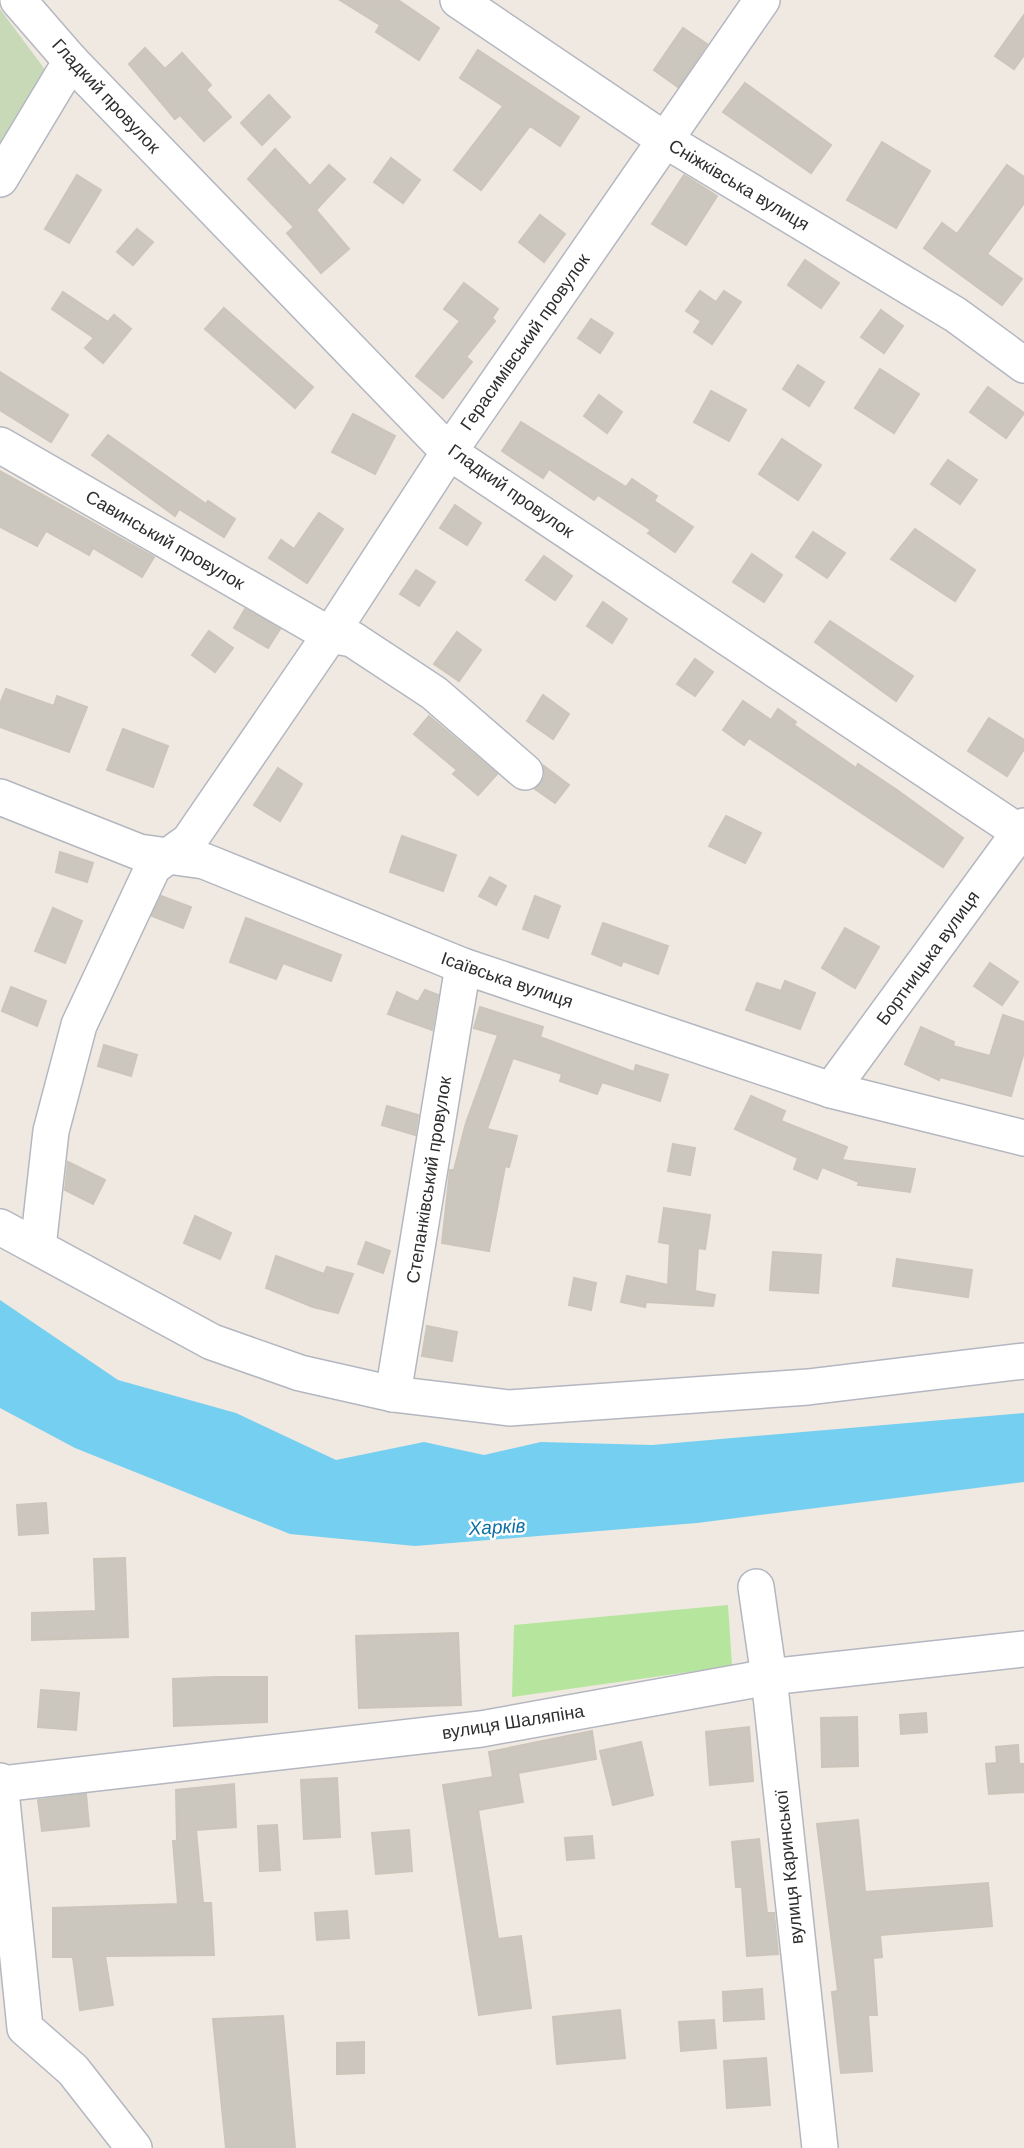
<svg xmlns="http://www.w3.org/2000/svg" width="1024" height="2148" viewBox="0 0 1024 2148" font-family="'DM Sans',sans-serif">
	<rect width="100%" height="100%" fill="#efe9e1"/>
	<polygon fill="#b6e59e" points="728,1605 732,1666 512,1697 514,1625"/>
	<polygon fill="#c8d9b8" points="0,9 49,75 0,166"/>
	<polygon fill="#75cff0" points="0,1300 118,1380 236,1413 336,1460 424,1442 484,1455 541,1442 652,1445 1024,1413 1024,1482 697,1523 415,1546 290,1534 75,1448 0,1408"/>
	<g fill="#cbc7bf" stroke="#cbc5ba" stroke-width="2">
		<polygon points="340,0 398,0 439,28 419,60 376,32 380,25"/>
		<polygon points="1024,15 1024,55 1014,69 995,56"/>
		<polygon points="683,28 707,44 678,87 654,70"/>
		<polygon points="145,48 165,69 182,53 211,85 206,90 231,117 204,141 180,115 175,119 129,64"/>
		<polygon points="478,50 579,117 560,146 530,126 481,190 454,170 503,106 460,78"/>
		<polygon points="745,83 831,145 811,173 723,112"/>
		<polygon points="269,95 290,117 262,145 241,123"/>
		<polygon points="882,142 930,171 896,228 847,200"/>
		<polygon points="275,149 310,186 329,165 345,179 316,210 349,249 321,273 287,233 294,227 248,179"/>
		<polygon points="391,158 420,180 403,203 374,182"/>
		<polygon points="1007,165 1024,177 1024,203 987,254 1022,279 1002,305 924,248 942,223 957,234"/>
		<polygon points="77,175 101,190 69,243 45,229"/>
		<polygon points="684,175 717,196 686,245 652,224"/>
		<polygon points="540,215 565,234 544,262 519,242"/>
		<polygon points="137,229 153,242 133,265 117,252"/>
		<polygon points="805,260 839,283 821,308 788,285"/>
		<polygon points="464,283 498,309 492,318 495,321 466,357 472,362 443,398 416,376 460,321 444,309"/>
		<polygon points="700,291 716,302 724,291 741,302 712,344 694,332 701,321 686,311"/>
		<polygon points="63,292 108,322 114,315 131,329 103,363 85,348 94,338 52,309"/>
		<polygon points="224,308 313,387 295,408 205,329"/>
		<polygon points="881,310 903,326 884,353 861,337"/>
		<polygon points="591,319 613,333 600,353 578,338"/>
		<polygon points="798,365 824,382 809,406 783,389"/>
		<polygon points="880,369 919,394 894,433 855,408"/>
		<polygon points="0,372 68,415 51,442 0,410"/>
		<polygon points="988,387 1024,413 1006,438 970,412"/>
		<polygon points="711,391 746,410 729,441 694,422"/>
		<polygon points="599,395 622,412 607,433 584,416"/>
		<polygon points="353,414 395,436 375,474 332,452"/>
		<polygon points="521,422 626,487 632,479 657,496 654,501 693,527 675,552 648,533 651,530 598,495 594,500 549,469 543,478 502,451"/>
		<polygon points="108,435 206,504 208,501 235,519 224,537 179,509 175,516 92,455"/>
		<polygon points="782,439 821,465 798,500 759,474"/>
		<polygon points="948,460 977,480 960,504 931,484"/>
		<polygon points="0,471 154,557 142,577 93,548 89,555 46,531 37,546 0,527"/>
		<polygon points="455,505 481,523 467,545 440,528"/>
		<polygon points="319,513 343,529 307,583 269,558 281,540 294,549"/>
		<polygon points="915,529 975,570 955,601 891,559"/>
		<polygon points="813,532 845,553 827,578 796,557"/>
		<polygon points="752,554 782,575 764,602 733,582"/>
		<polygon points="544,556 572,576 555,600 526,580"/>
		<polygon points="416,570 435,582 419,606 400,594"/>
		<polygon points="603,602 627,619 612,643 587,626"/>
		<polygon points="245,609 280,629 268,648 234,628"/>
		<polygon points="830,621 913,676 896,701 815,642"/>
		<polygon points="209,631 233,648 215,672 192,655"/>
		<polygon points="457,632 481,650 459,681 434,664"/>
		<polygon points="695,659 713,672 695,696 677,684"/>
		<polygon points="6,689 54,706 57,696 87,707 69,752 0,727 0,704"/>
		<polygon points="543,695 569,714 553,739 527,721"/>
		<polygon points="743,701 771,720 778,709 796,722 794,725 856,768 858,764 897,790 963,838 943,867 749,738 744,745 723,730"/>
		<polygon points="429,716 497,774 478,795 453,774 457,770 414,734"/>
		<polygon points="989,718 1024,740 1024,749 1007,776 968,751"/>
		<polygon points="123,729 168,746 153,787 107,770"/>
		<polygon points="544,766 569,785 555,803 535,789 545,776"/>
		<polygon points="278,768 302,784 280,821 254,805"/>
		<polygon points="726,816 761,833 745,863 709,846"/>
		<polygon points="402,836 456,855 443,891 390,872"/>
		<polygon points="60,852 93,863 87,882 56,872"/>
		<polygon points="490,877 506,886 496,905 479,896"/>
		<polygon points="161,896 191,907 183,928 152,916"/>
		<polygon points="535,896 560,906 548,938 523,929"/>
		<polygon points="53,908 82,921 65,963 35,951"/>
		<polygon points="246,918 341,955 331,981 283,963 276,979 230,962"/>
		<polygon points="603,923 668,946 658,974 623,961 621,966 592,954"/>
		<polygon points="845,928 879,947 855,988 822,968"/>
		<polygon points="990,963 1018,982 1002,1005 974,986"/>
		<polygon points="785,981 815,993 800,1029 746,1010 757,983 781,991"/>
		<polygon points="11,987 46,1001 37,1026 2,1011"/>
		<polygon points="425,990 438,995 432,1030 388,1014 397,992 418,1002"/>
		<polygon points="480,1007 543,1027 540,1037 634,1072 636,1065 668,1075 660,1101 602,1082 597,1094 560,1081 562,1074 513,1058 487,1129 517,1136 509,1167 505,1166 489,1251 442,1243 450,1170 454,1170 466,1123 498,1035 474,1028"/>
		<polygon points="1003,1015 1024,1022 1024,1052 1011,1096 940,1077 939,1080 905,1064 921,1027 954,1042 953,1046 990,1056"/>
		<polygon points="104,1045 137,1055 131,1076 98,1066"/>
		<polygon points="751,1096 785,1111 781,1121 847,1147 842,1160 915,1169 910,1192 858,1185 859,1182 822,1167 817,1179 794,1169 798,1158 735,1129"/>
		<polygon points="387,1106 418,1115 415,1135 382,1125"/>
		<polygon points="673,1144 695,1148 690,1175 668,1171"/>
		<polygon points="68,1162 105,1180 93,1204 65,1190"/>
		<polygon points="664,1208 710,1215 705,1249 698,1248 695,1291 715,1295 713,1306 646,1302 645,1307 621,1302 627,1276 668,1285 670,1244 659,1242"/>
		<polygon points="195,1216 231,1233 220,1259 184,1243"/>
		<polygon points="366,1242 390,1251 383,1273 358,1264"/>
		<polygon points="773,1252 821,1255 818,1293 770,1290"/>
		<polygon points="276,1256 324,1274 327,1267 353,1274 338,1313 313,1307 266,1288"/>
		<polygon points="897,1259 972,1270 968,1297 893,1286"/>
		<polygon points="574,1278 596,1283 591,1310 569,1305"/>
		<polygon points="427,1326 457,1332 452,1361 422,1356"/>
		<polygon points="46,1503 48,1533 19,1535 17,1505"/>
		<polygon points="125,1558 128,1637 32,1640 32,1613 96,1611 94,1559"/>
		<polygon points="458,1633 461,1705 359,1708 356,1636"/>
		<polygon points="215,1677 267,1677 267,1722 174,1726 173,1679"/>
		<polygon points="41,1690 79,1693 76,1730 38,1727"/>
		<polygon points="926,1713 927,1732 901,1734 900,1715"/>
		<polygon points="857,1717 858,1766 822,1767 821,1718"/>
		<polygon points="749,1727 753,1781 710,1785 706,1732"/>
		<polygon points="592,1731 596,1759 518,1773 523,1802 478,1810 498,1939 521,1936 531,2008 479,2015 443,1785 493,1777 489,1752"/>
		<polygon points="641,1742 653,1795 613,1805 600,1751"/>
		<polygon points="1018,1745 1019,1764 1024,1764 1024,1792 989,1794 986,1764 997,1763 996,1747"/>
		<polygon points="337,1778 340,1837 304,1839 301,1780"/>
		<polygon points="234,1784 236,1827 196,1830 203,1903 211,1903 214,1955 105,1956 113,2005 80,2010 73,1957 53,1957 53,1908 178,1904 173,1841 177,1841 176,1790"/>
		<polygon points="86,1794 89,1826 42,1831 38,1800"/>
		<polygon points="858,1820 865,1892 988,1883 992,1926 880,1935 882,1957 873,1958 877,2015 868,2015 872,2071 841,2073 832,1992 838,1991 817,1824"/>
		<polygon points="277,1825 280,1870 260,1871 258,1826"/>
		<polygon points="409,1830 412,1871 376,1874 372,1833"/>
		<polygon points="592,1836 594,1858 567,1860 565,1838"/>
		<polygon points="759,1839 767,1913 774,1913 778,1954 747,1956 742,1887 736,1887 732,1842"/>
		<polygon points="347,1911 349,1938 317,1940 315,1913"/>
		<polygon points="762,1989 764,2019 724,2021 723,1992"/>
		<polygon points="620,2010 625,2058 557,2064 553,2017"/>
		<polygon points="283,2016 295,2148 226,2148 213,2019"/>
		<polygon points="714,2020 716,2048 681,2051 679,2022"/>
		<polygon points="364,2042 364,2073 337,2074 337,2043"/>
		<polygon points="766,2058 770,2105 727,2108 724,2061"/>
	</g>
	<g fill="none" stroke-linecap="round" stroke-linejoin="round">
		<defs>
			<g id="minor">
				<polyline points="18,0 71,61 449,452 1019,832"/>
				<polyline points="458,0 665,140 956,315 1024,365"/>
				<polyline points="0,179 71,61"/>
				<polyline points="0,445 330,635 352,639 434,693 525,772"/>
				<polyline points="0,797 139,852 204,861 463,966 831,1090 1024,1138"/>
				<polyline points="831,1090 1024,826"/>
				<polyline points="0,1227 212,1342 300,1373 393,1394 509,1408 808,1387 1024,1361"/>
				<polyline points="38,1247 51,1131 79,1025 153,867 189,841 330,635 449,452 762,0"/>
				<polyline points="393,1394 463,966"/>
				<polyline points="756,1587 769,1677 820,2148"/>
				<polyline points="0,1781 25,2028 73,2070 134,2148"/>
				<polyline points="0,1784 481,1729 769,1677 1024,1649"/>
			</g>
		</defs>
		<use href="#minor" stroke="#b4b7c1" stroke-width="38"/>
		<use href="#minor" stroke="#fff" stroke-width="35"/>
	</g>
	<g text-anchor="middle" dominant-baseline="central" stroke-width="5" stroke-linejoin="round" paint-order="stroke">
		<g font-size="18" fill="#2e2e2e" stroke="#fff">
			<text transform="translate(106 96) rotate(47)">Гладкий провулок</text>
			<text transform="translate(739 185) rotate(31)">Сніжківська вулиця</text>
			<text transform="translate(525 342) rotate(-55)">Герасимівський провулок</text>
			<text transform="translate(511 491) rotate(35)">Гладкий провулок</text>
			<text transform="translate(165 540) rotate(30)">Савинський провулок</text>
			<text transform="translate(928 958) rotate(-54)">Бортницька вулиця</text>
			<text transform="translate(507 980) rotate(19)">Ісаївська вулиця</text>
			<text transform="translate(429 1180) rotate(-81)">Степанківський провулок</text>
			<text transform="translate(513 1722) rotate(-9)">вулиця Шаляпіна</text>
			<text transform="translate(789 1867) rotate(-96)">вулиця Каринської</text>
		</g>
		<g font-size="19" font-style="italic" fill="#0d6fa3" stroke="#fff">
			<text transform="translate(497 1527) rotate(-3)">Харків</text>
		</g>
	</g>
</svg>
